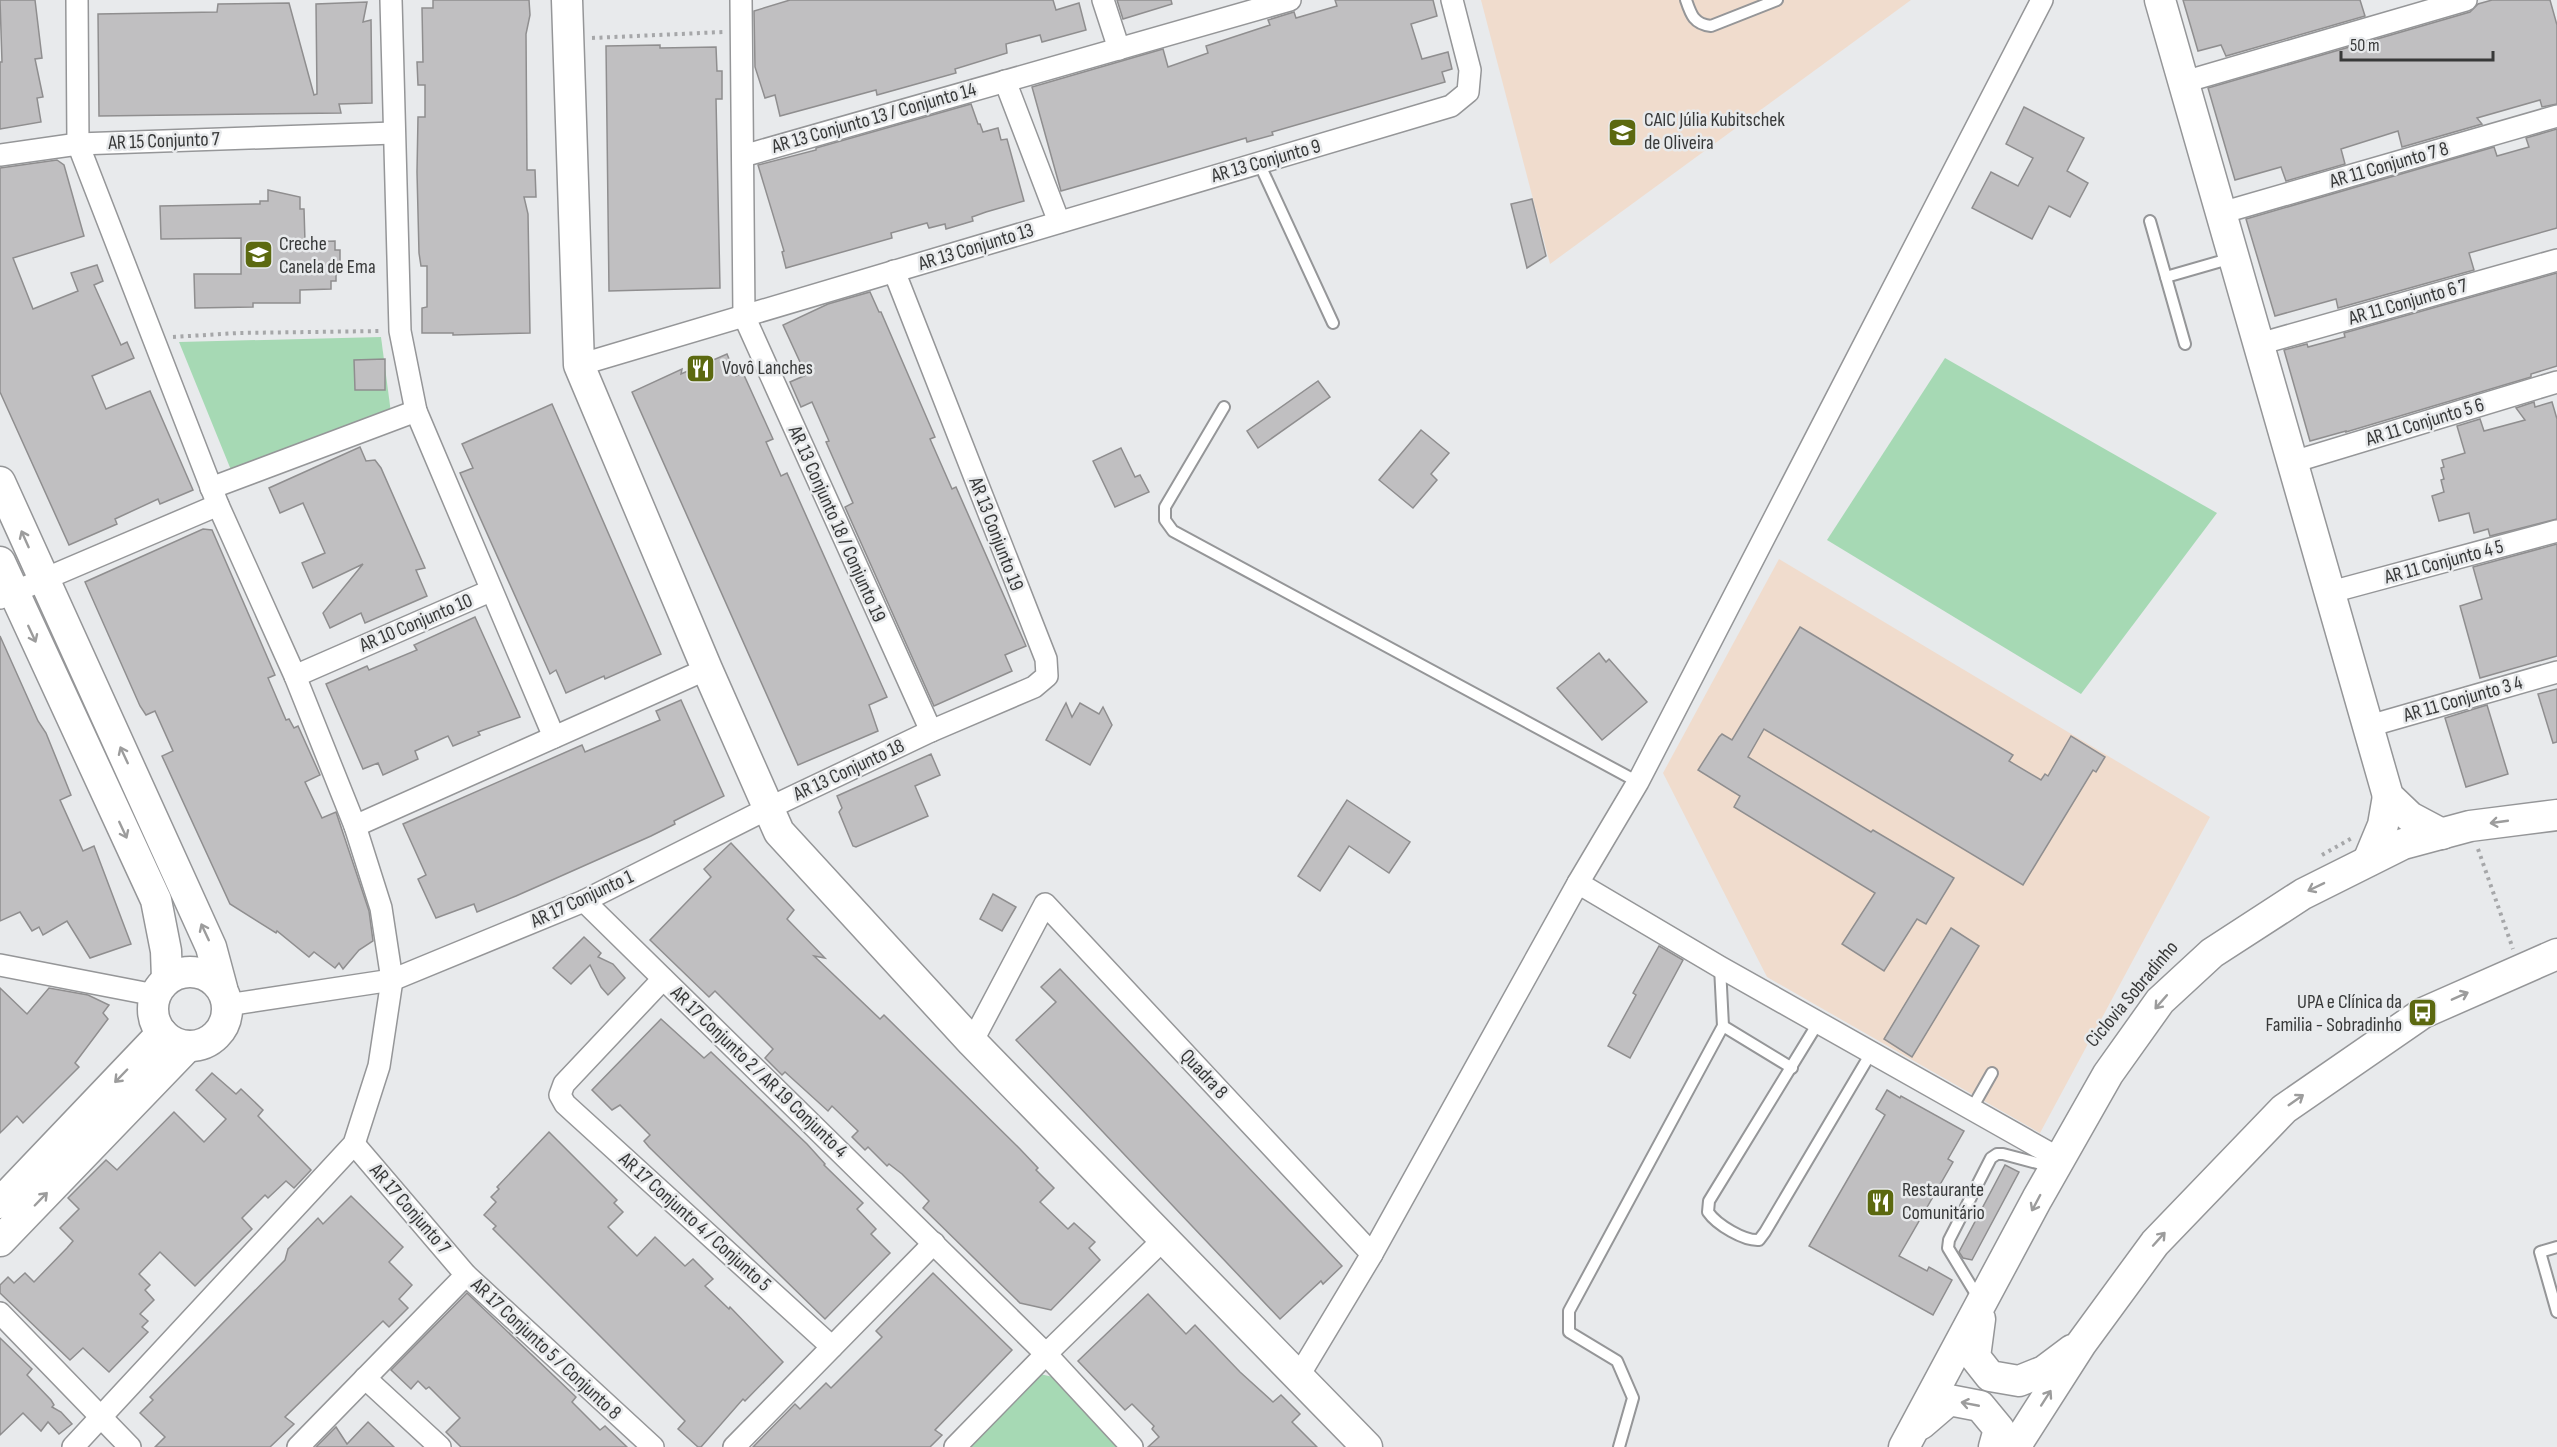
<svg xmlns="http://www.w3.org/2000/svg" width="2557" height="1447" viewBox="0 0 2557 1447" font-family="'Sofia Sans Condensed',sans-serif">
	<rect width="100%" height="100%" fill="#e8eaec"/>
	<g fill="#f0dccd">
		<polygon points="1481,0 1911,0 1550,264"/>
		<polygon points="1779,559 2210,817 2040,1133 1767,977 1663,773"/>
	</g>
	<g fill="#a6d9b4">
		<polygon points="381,337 391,413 231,470 179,342"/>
		<polygon points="1945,358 2217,513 2081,694 1827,540"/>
		<polygon points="1040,1374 1053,1377 1121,1447 969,1447"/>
	</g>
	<g fill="#c0bfc1" stroke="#8f8e8f" stroke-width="1.5">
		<polygon points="0,0 35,0 42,58 35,59 43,97 37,98 41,122 0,129 0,62 2,62"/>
		<polygon points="433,0 529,0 530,15 526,34 527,170 535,170 536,197 524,197 528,214 530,333 453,335 453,333 422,333 422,308 427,307 427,266 421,266 419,253 417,172 418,117 425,117 425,85 418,85 417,62 423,62 422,8 433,8"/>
		<polygon points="790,0 1053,0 1056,10 1079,3 1086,30 1042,42 1040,35 1006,44 1007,53 955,69 956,73 877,95 876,90 780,116 775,95 765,98 755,67 754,11"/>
		<polygon points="1117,0 1171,0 1172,4 1123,19"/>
		<polygon points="1335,0 1433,0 1437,16 1411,24 1422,59 1448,52 1452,69 1442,72 1445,82 1272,132 1273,135 1247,142 1246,138 1061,191 1032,87 1163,49 1168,67 1208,53 1206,46 1270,25 1268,20 1294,12 1296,18 1337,6"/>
		<polygon points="2183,0 2360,0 2365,16 2226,56 2221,45 2198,51"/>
		<polygon points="2492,0 2550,0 2557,25 2557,104 2542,107 2540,100 2477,118 2482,124 2402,147 2398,131 2341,149 2345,164 2286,181 2281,167 2235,180 2208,88 2470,12 2478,4"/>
		<polygon points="367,2 363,22 371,20 372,103 339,104 341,113 99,116 98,14 217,12 218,4 289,3 314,95 317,94 316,4"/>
		<polygon points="660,45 660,48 716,47 717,71 722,71 722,99 716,99 720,288 609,291 606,46"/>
		<polygon points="971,104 978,124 980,124 983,132 998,128 1001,140 1007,139 1024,201 986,212 972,217 973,221 946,229 945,224 929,228 927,223 891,233 892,238 786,268 782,252 784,251 758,165 816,150 816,148"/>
		<polygon points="2024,107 2084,138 2067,171 2088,183 2070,217 2049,206 2032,239 1972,208 1991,172 2018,186 2033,158 2006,144"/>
		<polygon points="2557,129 2557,228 2469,253 2474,270 2338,308 2336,299 2275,316 2246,219 2494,147 2497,156 2529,147 2526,138"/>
		<polygon points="57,160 64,165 84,236 13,258 33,309 78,291 71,273 97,265 103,281 94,285 121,345 127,342 134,358 92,376 106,409 150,391 193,490 160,504 158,499 115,519 117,524 69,545 0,392 0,168"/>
		<polygon points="268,190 300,197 300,209 304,209 305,242 335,241 335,250 340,250 340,274 336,274 336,281 331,281 331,289 300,290 300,303 253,303 253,307 195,308 194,274 241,274 241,238 161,239 160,206 260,204 260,201 268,201"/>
		<polygon points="1532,199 1546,256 1527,268 1511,204"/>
		<polygon points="2557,273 2557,366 2531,374 2531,377 2346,432 2346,431 2310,441 2284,350 2307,344 2308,347 2345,337 2344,333"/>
		<polygon points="870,292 879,312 881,312 935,437 930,439 952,489 956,487 1026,646 1005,655 1012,671 934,706 845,507 853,503 826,442 829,441 812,402 801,407 790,382 806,375 783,325 828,304"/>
		<polygon points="727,354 736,376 743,373 773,439 766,442 781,476 787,473 887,697 869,705 878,731 798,765 632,392 682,369 681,374"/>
		<polygon points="385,359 385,390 355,390 354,360"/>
		<polygon points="1318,381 1330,397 1258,448 1247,431"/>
		<polygon points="2534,402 2535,407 2552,402 2557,419 2557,519 2490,536 2488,529 2474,533 2469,513 2439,521 2432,496 2444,492 2441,480 2444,479 2441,468 2444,467 2442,460 2465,453 2457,426 2480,419 2484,431 2525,420 2516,408"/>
		<polygon points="552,404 661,654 605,679 604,676 566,693 556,670 550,674 460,473 473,468 462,444"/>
		<polygon points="1421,430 1449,453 1431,474 1437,480 1413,508 1379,480"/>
		<polygon points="360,447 366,461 375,460 381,468 425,568 416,570 427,596 365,623 361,613 330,628 323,613 363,564 313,588 302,563 325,553 303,503 280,513 269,488"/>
		<polygon points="1121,448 1135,477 1140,475 1149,492 1115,507 1093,461"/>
		<polygon points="203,529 212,530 275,675 268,678 286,720 289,719 294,728 298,726 320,775 305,782 322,818 336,812 369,911 373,941 359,950 343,969 339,963 335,968 314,952 309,957 277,931 276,933 230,904 162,756 173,751 155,711 146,715 140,706 85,582"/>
		<polygon points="2557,544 2557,656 2480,678 2460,606 2482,599 2473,567"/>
		<polygon points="475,617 520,717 478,732 480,735 453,746 448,736 415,751 418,759 383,775 378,763 363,769 326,684 367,666 369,670 417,650 414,645"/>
		<polygon points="1800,627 2013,755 2009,761 2041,780 2045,774 2048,776 2071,736 2105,757 2096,772 2093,770 2023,885 1764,729 1748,757 1871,832 1873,830 1954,878 1926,924 1917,919 1884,971 1842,944 1875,893 1734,807 1740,796 1698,770 1719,737 1722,734 1732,740"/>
		<polygon points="0,636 38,721 46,733 71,795 60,800 83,851 94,846 131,944 90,958 67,921 43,935 39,927 32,931 20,912 0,921"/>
		<polygon points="1599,653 1606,662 1609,659 1647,702 1602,740 1557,688"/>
		<polygon points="2557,689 2557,742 2553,743 2538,694"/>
		<polygon points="681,700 724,796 674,821 675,824 651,836 516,896 477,912 474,904 436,918 418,879 426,875 403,824 582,745 585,752 660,720 656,711"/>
		<polygon points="1066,703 1072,717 1080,703 1099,714 1103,707 1112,725 1090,765 1046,740"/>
		<polygon points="2487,705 2508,774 2466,787 2445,718"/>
		<polygon points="931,754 940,775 915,786 928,816 856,847 853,846 839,812 842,808 837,796"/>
		<polygon points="1347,800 1410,842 1389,873 1349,846 1320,891 1298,876"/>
		<polygon points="731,843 794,910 787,919 825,958 814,956 880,1019 884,1015 1020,1149 1038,1168 1036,1170 1054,1188 1040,1202 1068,1229 1074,1223 1095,1242 1089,1248 1100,1260 1051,1310 1020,1303 923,1208 929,1201 902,1174 889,1164 887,1166 868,1147 865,1150 852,1137 858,1131 832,1106 828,1111 785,1072 782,1075 765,1058 773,1049 715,991 709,997 650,940 711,877 704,869"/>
		<polygon points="993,894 1016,907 1002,931 980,919"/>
		<polygon points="1951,928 1979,946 1912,1057 1884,1039"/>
		<polygon points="584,937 601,953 598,957 613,964 625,978 608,995 601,987 590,965 571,984 553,968"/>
		<polygon points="1659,946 1683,960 1630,1058 1608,1046 1636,995 1633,993"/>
		<polygon points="1060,969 1342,1266 1323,1284 1321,1281 1280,1319 1016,1040 1056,1002 1041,987"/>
		<polygon points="0,988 27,1014 49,988 88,995 109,1005 103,1013 108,1019 75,1063 79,1067 23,1123 17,1116 0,1133"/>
		<polygon points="661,1019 704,1058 711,1052 807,1144 825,1164 824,1165 863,1203 857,1209 876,1229 871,1234 890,1253 825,1319 649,1147 644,1141 650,1135 620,1105 612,1110 592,1090"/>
		<polygon points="212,1073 236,1094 241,1089 263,1110 258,1116 311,1170 294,1188 286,1181 268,1198 265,1195 242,1218 252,1229 195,1286 160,1252 139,1274 150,1285 145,1290 154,1300 140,1314 148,1321 142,1327 148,1332 109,1372 83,1348 70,1360 0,1293 0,1285 8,1277 14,1283 25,1273 34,1282 67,1248 73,1241 60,1228 79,1209 68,1198 106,1160 117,1170 174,1112 204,1142 226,1119 196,1090"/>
		<polygon points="1887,1090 1900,1098 1901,1096 1964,1131 1948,1159 1953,1162 1899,1256 1927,1271 1929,1267 1952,1280 1933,1315 1809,1246 1885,1115 1876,1109"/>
		<polygon points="549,1132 617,1200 614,1203 623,1212 608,1227 637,1256 655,1237 685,1266 693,1259 713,1279 705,1286 729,1309 730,1307 783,1362 745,1401 743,1399 701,1447 698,1447 678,1429 685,1421 493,1229 496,1226 484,1215 496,1202 491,1197 499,1189 497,1187"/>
		<polygon points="2005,1165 2019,1172 1972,1260 1963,1258 1959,1252"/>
		<polygon points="351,1196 403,1247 389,1262 412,1285 399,1299 408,1308 389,1327 383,1321 285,1417 294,1424 270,1447 155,1447 165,1437 140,1413 153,1400 150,1397 285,1260 288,1249 318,1218 323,1224"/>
		<polygon points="933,1273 1012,1350 935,1430 942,1435 930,1447 753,1447 795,1404 800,1409 826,1383 831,1388 882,1337 876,1331"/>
		<polygon points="467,1293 576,1397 572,1402 600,1430 605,1426 627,1447 461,1447 446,1432 460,1418 429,1387 426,1389 418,1381 411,1389 391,1370"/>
		<polygon points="1148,1294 1186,1334 1195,1325 1240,1372 1273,1402 1281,1395 1300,1414 1292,1422 1317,1447 1148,1447 1159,1437 1152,1429 1154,1426 1132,1404 1125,1410 1078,1361"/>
		<polygon points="0,1338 32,1369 27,1375 51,1400 54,1405 52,1407 61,1412 72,1424 59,1434 48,1422 41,1431 23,1413 0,1435"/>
		<polygon points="368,1422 394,1447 316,1447 336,1427 347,1444"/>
	</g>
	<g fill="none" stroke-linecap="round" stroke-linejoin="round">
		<defs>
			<g id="lane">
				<path d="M 1686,0 C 1691,15 1694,24 1711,26 L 1777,0"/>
				<polyline points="1259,163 1333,323"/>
				<polyline points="2150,221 2185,344"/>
				<polyline points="2166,277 2232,258"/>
				<polyline points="1224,407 1165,507 1165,520 1173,531 1638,782"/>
				<path d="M 1818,1023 L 1709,1201 L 1708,1212 C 1717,1225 1744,1241 1759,1240 L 1765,1232 L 1871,1053"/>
				<polyline points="1723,1026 1792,1068"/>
				<polyline points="1971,1110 1992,1073"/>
				<polyline points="2557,1247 2540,1252 2557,1312"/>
				<polyline points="1979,1299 1948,1248 1949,1240 1991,1158 1997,1154 2003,1154 2052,1167"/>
				<polyline points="1619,1447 1633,1398 1617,1361 1569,1332 1569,1311 1723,1026 1720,967"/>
			</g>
			<g id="street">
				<polyline points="391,0 400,331 416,411 554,737"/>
				<polyline points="741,0 744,316 931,731"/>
				<polyline points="1103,0 1119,49"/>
				<polyline points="1005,81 1059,222"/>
				<polyline points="2184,82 2466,0"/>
				<polyline points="0,155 78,144 394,133"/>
				<polyline points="743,156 1290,0"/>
				<polyline points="2221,213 2557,116"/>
				<polyline points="2259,344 2557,260"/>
				<polyline points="579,365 1451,106 1468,92 1470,70 1452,0"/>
				<polyline points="2293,462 2557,382"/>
				<polyline points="211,488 416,411"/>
				<polyline points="2331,592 2557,531"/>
				<polyline points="0,598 218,505"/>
				<polyline points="295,676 490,591"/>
				<polyline points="2369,726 2557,672"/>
				<polyline points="355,826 707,669"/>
				<polyline points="1578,883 1720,967 2060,1159"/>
				<polyline points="584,901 1046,1354 1132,1447"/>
				<polyline points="0,965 155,995"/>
				<polyline points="663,979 564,1084 560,1095 565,1104 832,1347"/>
				<polyline points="227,1005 392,980 584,901 767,809 931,731 1034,687 1047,676 1046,659 894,271"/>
				<polyline points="972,1042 1045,904 1372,1254 1298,1377"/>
				<polyline points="354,1144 466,1275 653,1447"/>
				<polyline points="1372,1254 1578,883 1638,782 2042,0"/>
				<polyline points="0,1313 130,1447"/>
				<polyline points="365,1378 440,1447"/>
				<polyline points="73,1447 354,1144 379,1066 392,980 381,908 355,826 295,676 218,505 78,144 77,0"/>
				<polyline points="298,1447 466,1275"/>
				<polyline points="734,1447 934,1243"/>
				<polyline points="955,1447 1046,1354 1164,1239"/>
			</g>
			<g id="secondary">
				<polyline points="567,0 579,365 707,669 779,832 972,1042 1367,1447"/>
				<polyline points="2160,0 2388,796 2410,817 2442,834"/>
				<polyline points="0,482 211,947 222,988"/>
				<polyline points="0,562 156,900 166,951 167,979"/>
				<polyline points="2368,861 2383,825 2388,796"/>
				<circle cx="190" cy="1009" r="37"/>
				<polyline points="0,1203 162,1033"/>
				<polyline points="0,1241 188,1046"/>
				<polyline points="1980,1319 1975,1357 1990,1376 2019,1381 2044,1371 2072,1350"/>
				<polyline points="1921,1424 1949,1400 1980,1406 1999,1429 1994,1447"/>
				<polyline points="1904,1447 2037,1199 2108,1074 2160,1001 2212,953 2303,894 2403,844 2470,826 2557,815"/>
				<polyline points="2015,1447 2081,1344 2155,1243 2284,1109 2423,1013 2557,954"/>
			</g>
		</defs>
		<use href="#lane" stroke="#959698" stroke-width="14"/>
		<use href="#street" stroke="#959698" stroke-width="24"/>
		<use href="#secondary" stroke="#959698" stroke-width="33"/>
		<g stroke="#a6a7a9" stroke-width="4" stroke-dasharray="3 4.5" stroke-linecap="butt">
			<polyline points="592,38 723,32"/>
			<polyline points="173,337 238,333 381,331"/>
			<polyline points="2478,849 2513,949"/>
			<polyline points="2322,855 2352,838"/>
		</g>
		<use href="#lane" stroke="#fff" stroke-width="10"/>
		<use href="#street" stroke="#fff" stroke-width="21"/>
		<use href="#secondary" stroke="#fff" stroke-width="30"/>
	</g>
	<defs><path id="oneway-shaft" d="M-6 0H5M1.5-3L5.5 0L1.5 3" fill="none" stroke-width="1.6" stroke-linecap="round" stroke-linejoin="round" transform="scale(1.5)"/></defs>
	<g stroke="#9c9c9c">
		<use href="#oneway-shaft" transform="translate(25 539) rotate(-114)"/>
		<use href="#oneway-shaft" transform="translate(32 634) rotate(65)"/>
		<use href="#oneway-shaft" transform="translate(124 755) rotate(-115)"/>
		<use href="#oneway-shaft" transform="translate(2499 822) rotate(172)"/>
		<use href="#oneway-shaft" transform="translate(123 830) rotate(65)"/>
		<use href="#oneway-shaft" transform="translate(2316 887) rotate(154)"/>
		<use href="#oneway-shaft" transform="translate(205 932) rotate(-115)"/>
		<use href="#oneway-shaft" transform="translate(2460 996) rotate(-24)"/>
		<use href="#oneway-shaft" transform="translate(2161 1002) rotate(131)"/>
		<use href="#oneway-shaft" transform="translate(121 1076) rotate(134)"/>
		<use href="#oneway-shaft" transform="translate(2296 1100) rotate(-35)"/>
		<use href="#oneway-shaft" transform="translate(41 1199) rotate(-46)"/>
		<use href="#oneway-shaft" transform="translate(2036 1203) rotate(118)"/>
		<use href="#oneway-shaft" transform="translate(2159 1239) rotate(-48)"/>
		<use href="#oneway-shaft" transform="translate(2046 1398) rotate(-57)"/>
		<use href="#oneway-shaft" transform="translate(1970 1404) rotate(-169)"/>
	</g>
	<defs>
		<symbol id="school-square" viewBox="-11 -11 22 22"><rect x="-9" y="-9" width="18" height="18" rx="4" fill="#5c6910" stroke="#e8eaec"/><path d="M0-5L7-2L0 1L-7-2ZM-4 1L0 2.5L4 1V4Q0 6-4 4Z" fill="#fff"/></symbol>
		<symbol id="restaurant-square" viewBox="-11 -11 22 22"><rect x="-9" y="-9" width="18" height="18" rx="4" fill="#5c6910" stroke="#e8eaec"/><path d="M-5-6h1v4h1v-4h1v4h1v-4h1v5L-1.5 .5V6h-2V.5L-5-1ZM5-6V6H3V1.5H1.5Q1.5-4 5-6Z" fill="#fff"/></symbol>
		<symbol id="bus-square" viewBox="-11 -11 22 22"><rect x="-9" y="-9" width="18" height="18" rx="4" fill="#5c6910" stroke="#e8eaec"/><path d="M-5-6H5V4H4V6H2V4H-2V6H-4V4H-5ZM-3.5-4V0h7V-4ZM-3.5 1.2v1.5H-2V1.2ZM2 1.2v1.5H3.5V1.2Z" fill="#fff"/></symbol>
	</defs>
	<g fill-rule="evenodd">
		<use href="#school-square" x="1606" y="116" width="33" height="33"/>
		<use href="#school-square" x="242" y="238" width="33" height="33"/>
		<use href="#restaurant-square" x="684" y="352" width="33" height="33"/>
		<use href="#bus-square" x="2406" y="996" width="33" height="33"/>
		<use href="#restaurant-square" x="1864" y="1186" width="33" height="33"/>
	</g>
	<g text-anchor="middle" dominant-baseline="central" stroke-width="5" stroke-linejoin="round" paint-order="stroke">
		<g font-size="20" fill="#383939" stroke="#e8eaec">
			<text transform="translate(874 118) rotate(-16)">AR 13 Conjunto 13 / Conjunto 14</text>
			<text transform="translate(164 141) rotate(-2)">AR 15 Conjunto 7</text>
			<text transform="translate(1266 161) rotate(-16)">AR 13 Conjunto 9</text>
			<text transform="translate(2389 165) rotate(-16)">AR 11 Conjunto 7 8</text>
			<text transform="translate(976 247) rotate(-17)">AR 13 Conjunto 13</text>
			<text transform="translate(2408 302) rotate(-16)">AR 11 Conjunto 6 7</text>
			<text transform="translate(2425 422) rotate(-17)">AR 11 Conjunto 5 6</text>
			<text transform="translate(837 524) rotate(66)">AR 13 Conjunto 18 / Conjunto 19</text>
			<text transform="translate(996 534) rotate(69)">AR 13 Conjunto 19</text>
			<text transform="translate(2444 562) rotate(-15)">AR 11 Conjunto 4 5</text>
			<text transform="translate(416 623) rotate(-23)">AR 10 Conjunto 10</text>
			<text transform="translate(2463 699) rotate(-16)">AR 11 Conjunto 3 4</text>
			<text transform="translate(849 770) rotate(-25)">AR 13 Conjunto 18</text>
			<text transform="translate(582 899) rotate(-25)">AR 17 Conjunto 1</text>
			<text transform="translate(2132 994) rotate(-50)">Ciclovia Sobradinho</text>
			<text transform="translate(759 1072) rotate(44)">AR 17 Conjunto 2 / AR 19 Conjunto 4</text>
			<text transform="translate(1204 1074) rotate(47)">Quadra 8</text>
			<text transform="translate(410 1209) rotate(49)">AR 17 Conjunto 7</text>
			<text transform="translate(695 1222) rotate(42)">AR 17 Conjunto 4 / Conjunto 5</text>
			<text transform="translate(546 1349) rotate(43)">AR 17 Conjunto 5 / Conjunto 8</text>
		</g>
		<g font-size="20" fill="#383939" stroke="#e8eaec" text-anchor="start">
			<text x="1644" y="120">CAIC Júlia Kubitschek<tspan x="1644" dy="23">de Oliveira</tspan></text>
			<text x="279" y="244">Creche<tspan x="279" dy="23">Canela de Ema</tspan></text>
			<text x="722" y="368">Vovô Lanches</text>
			<text x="2402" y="1002" text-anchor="end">UPA e Clínica da<tspan x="2402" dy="23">Familia - Sobradinho</tspan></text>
			<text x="1902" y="1190">Restaurante<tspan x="1902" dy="23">Comunitário</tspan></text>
		</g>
	</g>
	<path d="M2341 51v9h152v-9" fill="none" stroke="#383939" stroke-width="3"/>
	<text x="2350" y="51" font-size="18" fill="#383939" stroke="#e8eaec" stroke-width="4.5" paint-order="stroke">50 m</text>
</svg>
